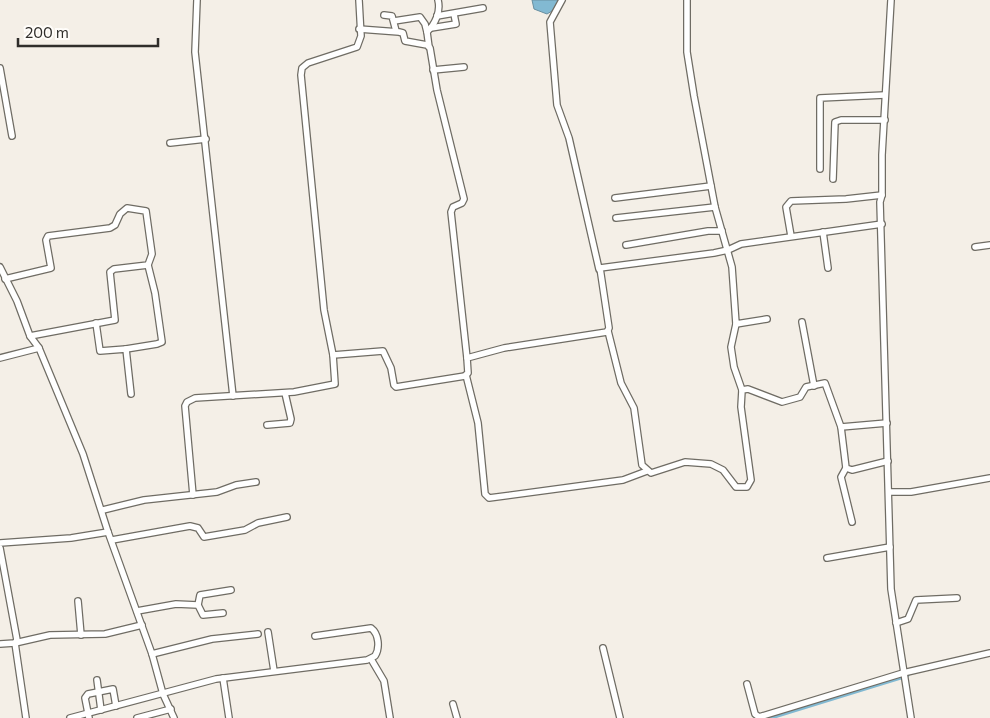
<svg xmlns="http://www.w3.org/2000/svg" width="990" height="718" viewBox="0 0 990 718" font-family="Commissioner,sans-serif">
	<rect width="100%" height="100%" fill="#f4efe7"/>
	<polygon fill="#82b9d2" stroke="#698fa0" points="532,0 558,0 557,8 547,14 534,9"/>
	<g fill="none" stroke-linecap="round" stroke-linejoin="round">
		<polyline stroke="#82b9d2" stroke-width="5" points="768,718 907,675"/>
		<defs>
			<g id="minor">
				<polyline points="197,0 195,52 233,396"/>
				<polyline points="562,0 550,22 557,105 569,138 599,269"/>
				<polyline points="687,0 687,52 694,96 715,207 732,267 736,324 767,319"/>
				<polyline points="891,0 882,155 882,195 880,202 891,589 911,718"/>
				<polyline points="384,15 392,16 396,31"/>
				<polyline points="437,16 483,8"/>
				<polyline points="394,21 420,17 425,24 427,32"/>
				<polyline points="431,28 456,24 454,14"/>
				<polyline points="359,29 399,32 403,33 405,41 427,45 430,48 437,90 464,199 462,203 453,207 451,212 467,358"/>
				<path d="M 429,47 L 427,32 C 435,24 441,12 438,0"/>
				<polyline points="0,68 12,136"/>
				<polyline points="433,70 464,67"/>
				<polyline points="170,143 206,139"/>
				<polyline points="820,169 820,98 885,95"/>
				<polyline points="833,179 835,122 841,120 885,120"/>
				<polyline points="615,198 711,186"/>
				<polyline points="616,218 715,207"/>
				<polyline points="823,232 828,268"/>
				<polyline points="791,236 786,207 791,201 846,199 882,195"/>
				<polyline points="626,245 708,231 722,231"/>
				<polyline points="975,247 990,245"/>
				<polyline points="0,267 17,301 30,336 39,348 83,454 108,532 152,654 163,694 174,718"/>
				<polyline points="5,279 51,268 46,240 48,236 110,228 115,225 120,214 127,208 146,211 152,254 148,265 114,269 110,272 115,320 30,336"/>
				<polyline points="802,322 814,386"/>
				<polyline points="96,323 100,351 126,349 131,394"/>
				<polyline points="736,324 731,347 734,367 742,390"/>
				<polyline points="608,331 621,383 634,408 642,465 651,473 685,462 711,464 723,470 736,487 747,487 751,480 741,407 742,390 748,389 782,402 800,397 806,387 825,383 841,427 846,468 852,470 888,461"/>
				<polyline points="126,349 157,344 162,342 155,293 148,265"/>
				<polyline points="333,355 383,351 391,368 394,385 396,387 465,376 468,373 467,358 504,348 607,332 609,328 600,268 714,253 728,250 741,244 882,224"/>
				<polyline points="0,358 39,348"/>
				<polyline points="466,375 478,423 485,494 489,498 623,480 647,471"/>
				<polyline points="267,425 290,423 291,419 285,393"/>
				<polyline points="841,427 887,423"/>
				<polyline points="846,468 841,477 852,522"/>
				<polyline points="889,492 911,492 990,478"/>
				<polyline points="193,495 185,406 187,402 195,398 294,392 335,384 333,355 324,310 301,75 302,68 308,63 357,47 361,36 359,0"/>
				<polyline points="103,510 144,500 217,492 236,485 256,482"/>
				<polyline points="112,540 190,526 198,528 204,537 245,530 258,523 287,517"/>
				<polyline points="0,543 71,538 108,532"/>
				<polyline points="0,548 17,640 15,643 26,718"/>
				<polyline points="827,558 890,547"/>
				<polyline points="78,601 81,635"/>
				<polyline points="198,605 200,595 231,590"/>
				<polyline points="137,611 176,604 198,605 203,615 223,613"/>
				<polyline points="896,623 908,619 916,600 957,598"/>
				<polyline points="268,632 274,671"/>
				<polyline points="0,644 15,643 50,635 105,634 142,625"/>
				<polyline points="603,648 620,718"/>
				<polyline points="152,654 212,639 258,634"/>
				<polyline points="371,659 384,681 390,718"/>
				<polyline points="223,678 229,718"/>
				<polyline points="97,680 101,710"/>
				<polyline points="747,684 755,714 759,717 903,673 990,653"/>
				<polyline points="453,704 457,718"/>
				<path d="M 70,718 L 216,679 L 367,660 L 375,656 C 380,648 379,634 371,628 L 315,636"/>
				<polyline points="89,718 85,698 88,694 113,689 116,706"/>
				<polyline points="137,718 171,709"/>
			</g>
		</defs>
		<use href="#minor" stroke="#6f6c64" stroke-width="8"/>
		<use href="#minor" stroke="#fff" stroke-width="5.5"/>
	</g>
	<path d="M18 38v8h140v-8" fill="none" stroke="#2f2d2a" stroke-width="2.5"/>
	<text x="25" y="38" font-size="15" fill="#2f2d2a" stroke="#fffdfa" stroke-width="4" paint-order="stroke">200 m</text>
</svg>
